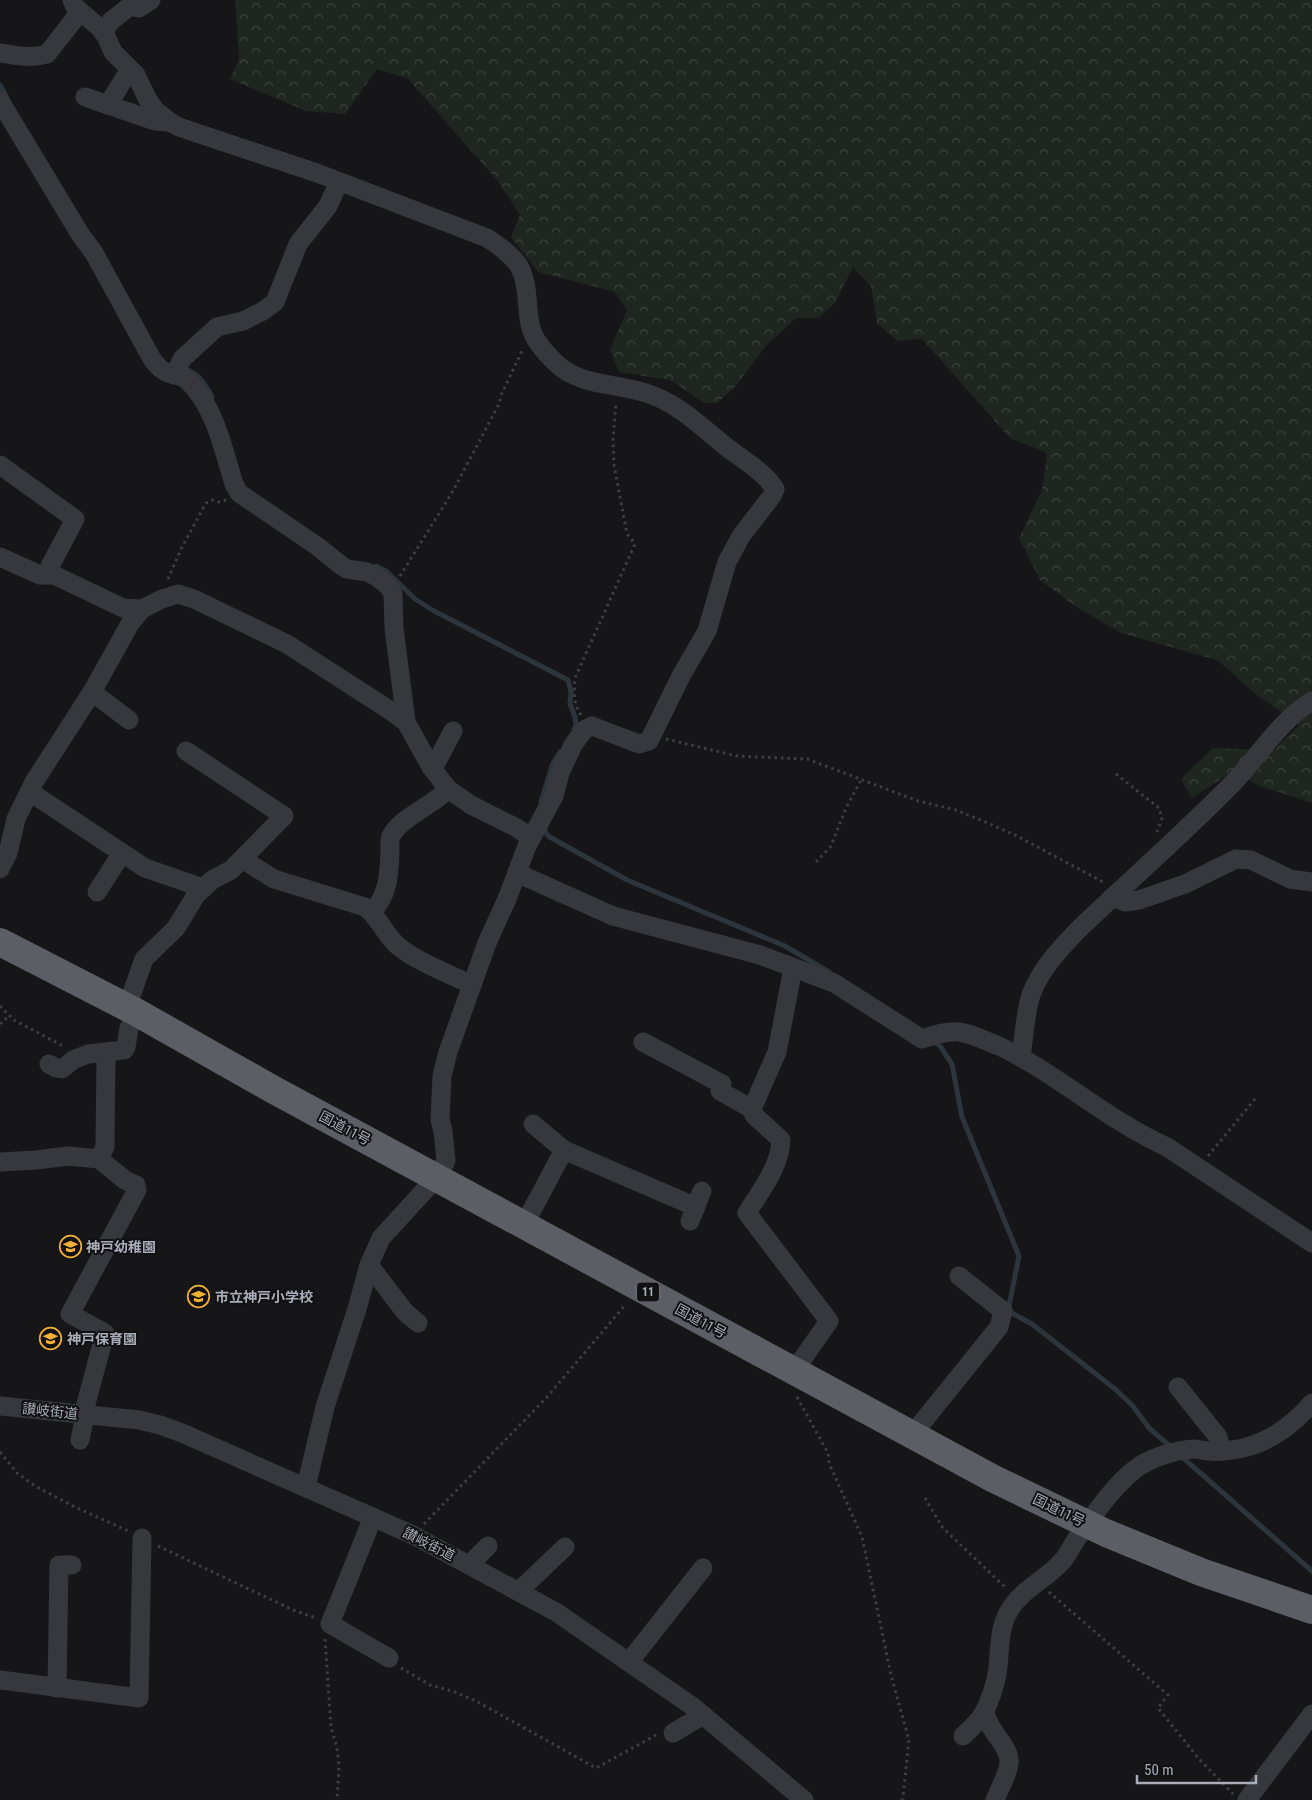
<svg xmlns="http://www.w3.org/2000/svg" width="1312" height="1800" viewBox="0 0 1312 1800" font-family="'Roboto Condensed','Noto Sans JP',sans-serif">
	<defs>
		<pattern id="forest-crowns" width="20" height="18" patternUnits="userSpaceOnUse" patternTransform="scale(1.25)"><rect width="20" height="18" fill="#1e261f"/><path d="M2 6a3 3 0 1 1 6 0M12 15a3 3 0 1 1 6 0" fill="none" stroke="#3c433d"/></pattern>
	</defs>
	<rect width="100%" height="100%" fill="#161618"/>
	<polygon fill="url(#forest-crowns)" points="235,0 1312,0 1312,803 1259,786 1233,771 1192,798 1181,779 1213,748 1274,750 1299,725 1257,695 1217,660 1121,633 1075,606 1040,580 1019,538 1042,490 1047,453 1010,438 922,339 897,341 877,323 871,286 853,267 835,303 819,318 796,318 765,347 736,386 717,403 704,403 670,380 619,372 610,350 627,310 615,292 538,272 511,237 520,215 497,180 407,78 377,69 345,114 306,111 230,79 239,59"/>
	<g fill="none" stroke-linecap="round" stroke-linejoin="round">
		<g stroke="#2c353c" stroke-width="5">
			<polyline points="0,85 7,98"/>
			<path d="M 184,369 C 199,373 205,384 212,397"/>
			<polyline points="376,566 386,571 415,599 434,611 568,680 571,692 570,704 575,717 576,725 574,729"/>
			<polyline points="541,802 553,763 560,752"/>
			<polyline points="543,827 548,836 627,880 785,946 829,972"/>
			<polyline points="932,1040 940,1046 952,1064 962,1117 1019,1256 1008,1311 1032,1324 1115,1389 1132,1405 1149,1428 1172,1448"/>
			<polyline points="1181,1456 1312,1571"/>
		</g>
		<g stroke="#3d3f44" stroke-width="3" stroke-dasharray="2.5 4" stroke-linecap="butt">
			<polyline points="400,576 453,491 499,404 502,393 523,349"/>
			<polyline points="168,579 181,549 206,503 212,500 218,502 226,500"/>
			<path d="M 581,715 C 573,703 574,692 575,678 L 635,544 L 627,534 L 614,465 L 613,440 L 616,402"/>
			<polyline points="666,739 737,756 807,759 918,801 956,810 990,824 1017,836 1105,883"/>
			<polyline points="1116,774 1159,808 1162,818 1157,832"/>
			<polyline points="816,862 831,846 846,808 861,780"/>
			<polyline points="0,1006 14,1020 63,1046"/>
			<polyline points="0,1024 9,1016"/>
			<polyline points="1208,1156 1255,1099"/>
			<polyline points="797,1397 828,1453 829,1463 862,1537 891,1675 909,1740 903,1797 902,1800"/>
			<polyline points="0,1452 18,1474 35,1486 75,1507 128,1531"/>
			<polyline points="925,1498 943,1528 1006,1588"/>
			<polyline points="424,1524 547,1397 626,1304"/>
			<polyline points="158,1546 293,1610 316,1618"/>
			<polyline points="1049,1592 1168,1695 1158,1708 1199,1759 1233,1794"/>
			<polyline points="325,1639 331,1727 337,1748 339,1766 337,1800"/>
			<polyline points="401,1668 430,1685 455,1692 476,1701 596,1768 658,1734"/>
		</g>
		<g stroke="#37383d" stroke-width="19">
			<path d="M 72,0 L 75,7 L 100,28 L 106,36 L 113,52 L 136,75 L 148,100 L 155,110 L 170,122 L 179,127 L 317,173 L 487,238 C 499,246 513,255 520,268 C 525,277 526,287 527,297 C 528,308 528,321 532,331 C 536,344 555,364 566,371 C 590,386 620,384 646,393 C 678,403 699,425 724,445 C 741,459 764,471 775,489 L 772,496 L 741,536 L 727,562 L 707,631 L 681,676 L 649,741 L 639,744 L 592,726 L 584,730 L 573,745 L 560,773 L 554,796 L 527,846 L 507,899 L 487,943 L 448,1052 L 442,1076 L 440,1120 L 443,1131 L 446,1161 L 436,1178 L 381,1238 L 369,1265 L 357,1309 L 325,1407 L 306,1487"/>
			<polyline points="103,32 111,21 130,6 139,8 151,0"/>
			<path d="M 0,53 C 16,55 31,59 47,54 L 80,12"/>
			<polyline points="85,97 155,121 169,122"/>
			<path d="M 0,101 L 80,234 L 94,253 L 152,359 C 156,364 160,370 166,372 C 173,376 182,375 187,380 C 215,406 223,449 234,484 L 239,493 L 317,546 L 342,566 L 347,569 L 367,572 L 377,577 L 389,587 L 393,594 L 394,628 L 406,722"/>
			<polyline points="108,105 130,69"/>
			<polyline points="175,375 182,359 217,327 243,321 263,311 275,302 298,244 328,206 339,182"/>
			<polyline points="0,465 75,519 50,566 48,575"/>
			<polyline points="0,557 40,575 54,575 123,608 142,609"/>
			<polyline points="92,692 129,720"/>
			<polyline points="431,767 437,761 453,731"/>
			<polyline points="30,792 145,868 203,888"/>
			<path d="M 242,859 L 274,879 L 365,907 C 379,917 385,935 398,946 C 417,962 450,974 472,985"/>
			<polyline points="0,869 8,853 16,819 34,782 92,692 131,622 142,609 162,599 178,594 194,599 287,644 391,711 406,722 431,767 448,789 471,805 517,828 531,838"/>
			<path d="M 517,873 L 613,916 L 760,955 L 834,983 L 922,1039 C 934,1035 946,1031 959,1032 C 973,1034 986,1041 999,1046 C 1058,1074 1107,1120 1167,1147 L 1312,1243"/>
			<polyline points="97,892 122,853"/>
			<polyline points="1112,897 1125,902 1139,900 1185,884 1236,859 1251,860 1290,879 1312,882"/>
			<path d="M 372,912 C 389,894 389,874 390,851 C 390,846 389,840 391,836 C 402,816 433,806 448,789"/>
			<path d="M 793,968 L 777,1052 L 752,1109 L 754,1115 L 781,1140 C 780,1167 761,1190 747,1213 L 829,1321 L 794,1371"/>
			<polyline points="127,1007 144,959 176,928 196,895 212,880 231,870 284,816 186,751"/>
			<polyline points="643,1042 722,1084 720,1091 752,1109"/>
			<path d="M 1021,1057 C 1024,1038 1025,1013 1031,995 C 1040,970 1058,951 1076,932 C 1128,882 1183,834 1233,783 C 1257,758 1282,718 1312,701"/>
			<polyline points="49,1064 56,1068 62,1069 73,1060 88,1054 124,1050 126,1047 129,1028 136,1012"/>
			<polyline points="533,1124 564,1150 696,1207"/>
			<polyline points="99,1159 105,1147 106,1053"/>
			<polyline points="0,1162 35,1160 69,1156 99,1159 125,1180 136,1185 137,1190 70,1314 105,1333 83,1415"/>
			<polyline points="690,1221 702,1191"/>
			<polyline points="524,1225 564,1150"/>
			<polyline points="369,1265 405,1312 418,1323"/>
			<polyline points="1178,1387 1218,1437 1222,1451"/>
			<polyline points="0,1406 139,1420 160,1425 182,1433 413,1535 556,1612 692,1706 804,1800"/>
			<polyline points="912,1435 999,1327 1003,1311 959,1276"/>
			<polyline points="80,1440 85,1415"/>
			<polyline points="373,1517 330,1624 389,1658"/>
			<polyline points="469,1565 488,1546"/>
			<polyline points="519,1591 565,1547"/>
			<polyline points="629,1662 703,1568"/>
			<polyline points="0,1680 139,1698 142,1538"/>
			<polyline points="57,1688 59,1565 72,1565"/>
			<path d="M 985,1711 C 987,1731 1011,1746 1009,1763 C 1008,1775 999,1789 995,1800"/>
			<polyline points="673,1733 703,1715"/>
			<path d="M 963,1736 C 969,1730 976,1724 981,1717 C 989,1706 997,1680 998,1667 C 1000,1648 999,1628 1009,1611 C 1021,1589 1048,1579 1064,1559 C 1070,1551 1074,1542 1080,1534 C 1096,1512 1113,1487 1134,1470 C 1149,1458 1175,1450 1194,1449 C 1199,1449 1204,1451 1209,1451 C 1216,1452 1225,1451 1232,1450 C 1264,1446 1291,1427 1312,1403"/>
			<polyline points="1247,1800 1312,1714"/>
		</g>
		<polyline stroke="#5b5e65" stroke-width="28" points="0,942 136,1012 274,1090 994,1479 1106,1533 1201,1572 1312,1610"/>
	</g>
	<defs>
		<symbol id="school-ring" viewBox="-11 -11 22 22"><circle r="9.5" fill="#111113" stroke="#f2b134" stroke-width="1.5"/><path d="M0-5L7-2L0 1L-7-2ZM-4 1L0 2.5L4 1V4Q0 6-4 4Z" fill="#f2b134"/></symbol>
	</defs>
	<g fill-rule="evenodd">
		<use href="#school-ring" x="58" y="1234" width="25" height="25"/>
		<use href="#school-ring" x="186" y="1284" width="25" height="25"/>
		<use href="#school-ring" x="38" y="1326" width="25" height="25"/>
	</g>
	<g text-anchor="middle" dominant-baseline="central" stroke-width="4" stroke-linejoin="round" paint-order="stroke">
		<rect fill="#111113" stroke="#7b7e86" stroke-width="1" x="637" y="1282.5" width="22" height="19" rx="4"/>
		<g font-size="12" font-weight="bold" fill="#a8adb8">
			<text x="648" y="1292">11</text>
		</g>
		<g font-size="14" fill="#a8adb8" stroke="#111113">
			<text transform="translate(345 1128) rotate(28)">国道11号</text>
			<text transform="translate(701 1321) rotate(28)">国道11号</text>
			<text transform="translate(50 1411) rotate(6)">讃岐街道</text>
			<text transform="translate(1059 1510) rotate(26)">国道11号</text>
			<text transform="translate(429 1544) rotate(27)">讃岐街道</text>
		</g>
		<g font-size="14" font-weight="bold" fill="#a8adb8" stroke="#111113" text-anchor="start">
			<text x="86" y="1247">神戸幼稚園</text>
			<text x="215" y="1297">市立神戸小学校</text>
			<text x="67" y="1339">神戸保育園</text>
		</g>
	</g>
	<path d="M1137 1775v8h119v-8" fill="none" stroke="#a8adb8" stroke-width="2.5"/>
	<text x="1144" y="1775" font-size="15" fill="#a8adb8" stroke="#111113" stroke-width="4" paint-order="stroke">50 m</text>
</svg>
